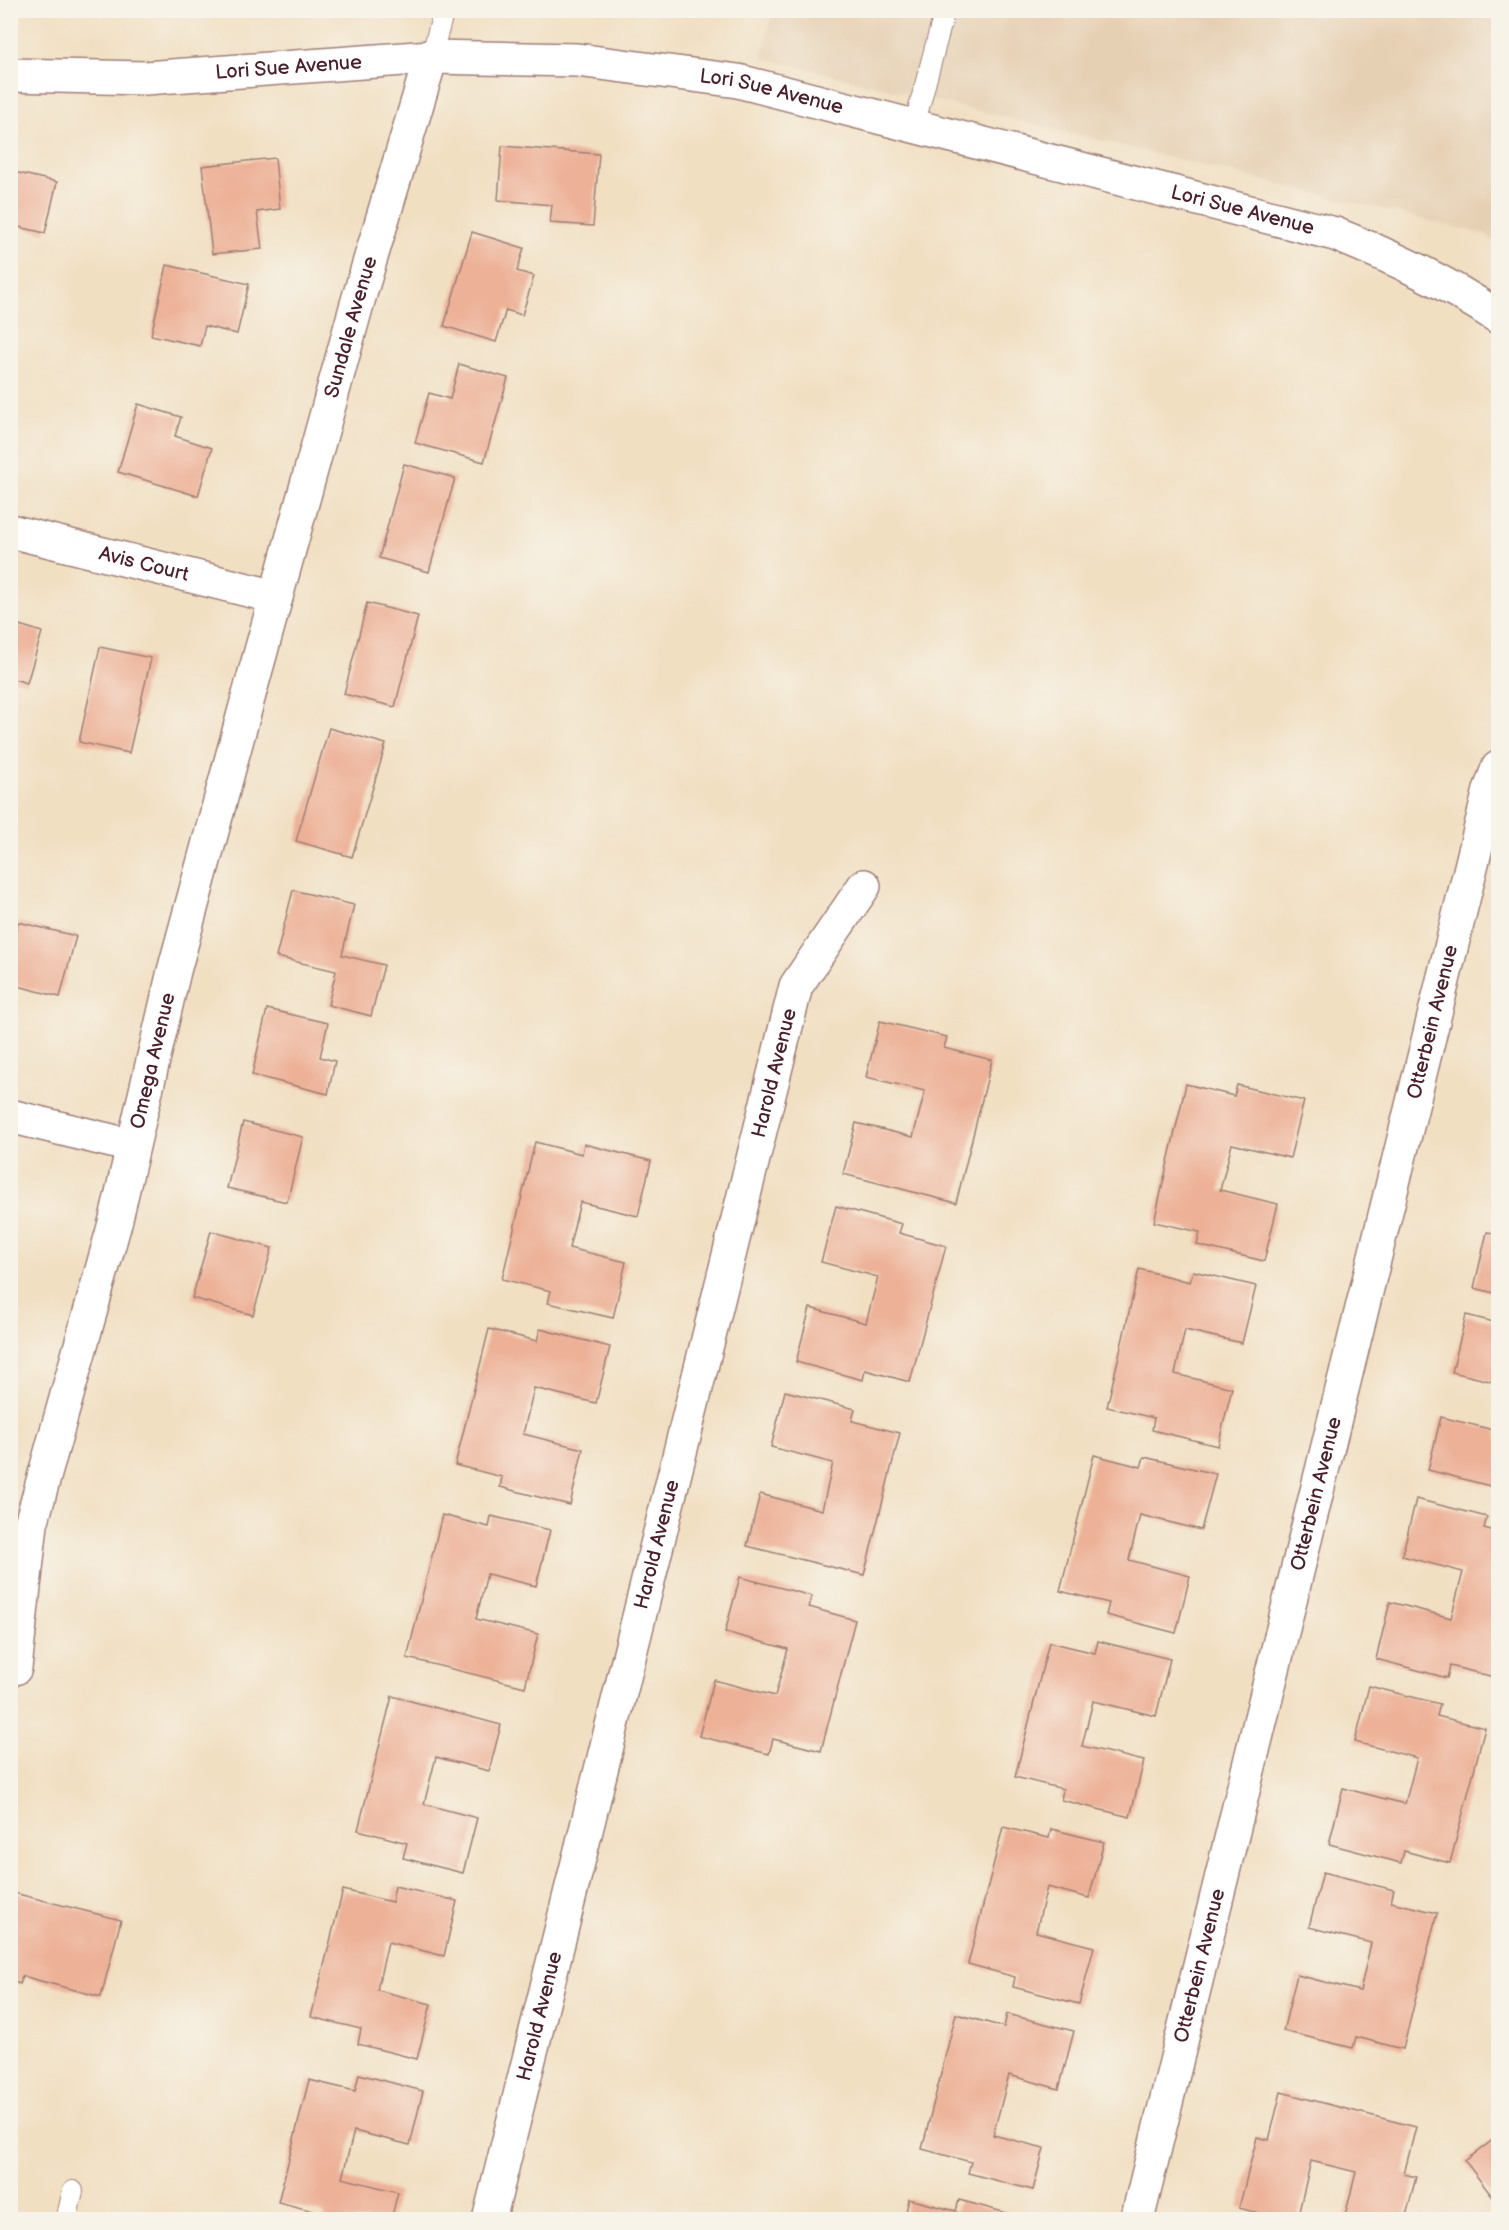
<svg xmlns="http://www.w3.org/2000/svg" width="1509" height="2230" viewBox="0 0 1509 2230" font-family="'Balsamiq Sans',sans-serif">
	<rect width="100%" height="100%" fill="#f7f3e8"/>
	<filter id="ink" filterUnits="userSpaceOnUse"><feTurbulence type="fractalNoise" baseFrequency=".0167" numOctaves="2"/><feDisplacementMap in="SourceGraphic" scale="12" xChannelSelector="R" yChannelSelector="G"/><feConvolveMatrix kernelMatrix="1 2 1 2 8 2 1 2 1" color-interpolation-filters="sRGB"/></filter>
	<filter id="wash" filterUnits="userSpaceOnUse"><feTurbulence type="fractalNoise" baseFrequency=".008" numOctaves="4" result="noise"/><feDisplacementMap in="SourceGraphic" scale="24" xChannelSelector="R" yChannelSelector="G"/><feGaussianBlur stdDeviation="1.35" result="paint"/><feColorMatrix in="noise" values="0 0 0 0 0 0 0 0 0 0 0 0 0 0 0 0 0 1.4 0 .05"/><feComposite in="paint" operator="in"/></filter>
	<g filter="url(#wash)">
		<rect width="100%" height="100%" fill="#f1dfc2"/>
		<polygon fill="#e6d0b4" points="772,11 1498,11 1498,247 1487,235 762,58"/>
		<g id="blocks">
			<g fill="#edb197">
				<polygon points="502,146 599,154 593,226 550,223 552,205 498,200"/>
				<polygon points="275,158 280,209 257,212 262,249 212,254 202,166"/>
				<polygon points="10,171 57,182 45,233 10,225"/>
				<polygon points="472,232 524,248 517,271 534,276 522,315 506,310 496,342 444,326"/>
				<polygon points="167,265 249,284 237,334 205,326 200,346 151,335"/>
				<polygon points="459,364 508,378 484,462 415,443 429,393 450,399"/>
				<polygon points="138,404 181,417 175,436 212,448 198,496 118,472"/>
				<polygon points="404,464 455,478 429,572 379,558"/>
				<polygon points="367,603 418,616 395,707 344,694"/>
				<polygon points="10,622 42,632 27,683 10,678"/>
				<polygon points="100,647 151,658 129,753 79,742"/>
				<polygon points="329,728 386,744 352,857 296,841"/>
				<polygon points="293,890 354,905 342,955 384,965 371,1016 328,1005 336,971 276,957"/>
				<polygon points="18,922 76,936 60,997 10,984 10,953"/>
				<polygon points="267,1009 328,1023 320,1057 335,1061 328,1094 252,1075"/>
				<polygon points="880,1021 947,1037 944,1048 992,1060 956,1203 843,1174 856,1123 913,1137 925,1091 866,1077"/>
				<polygon points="1186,1084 1234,1096 1237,1085 1304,1101 1290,1158 1232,1144 1220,1190 1278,1204 1264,1261 1197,1245 1200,1232 1154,1222"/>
				<polygon points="243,1122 303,1137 287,1202 227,1188"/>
				<polygon points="535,1142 582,1154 584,1144 651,1161 638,1216 580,1202 569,1248 626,1262 613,1318 548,1303 551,1291 502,1279"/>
				<polygon points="836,1206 902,1224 899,1233 946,1246 910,1382 865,1370 863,1380 796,1362 810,1308 866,1323 878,1277 821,1262"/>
				<polygon points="211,1231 272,1248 253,1315 192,1298"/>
				<polygon points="1487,1232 1498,1234 1498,1294 1474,1288"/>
				<polygon points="1139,1269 1190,1282 1193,1271 1256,1286 1242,1343 1185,1330 1175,1374 1232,1388 1218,1446 1152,1430 1154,1418 1107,1407"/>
				<polygon points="1466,1315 1498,1323 1498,1383 1452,1372"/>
				<polygon points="489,1329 537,1341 540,1329 610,1347 596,1403 534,1388 523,1434 583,1449 570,1505 500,1487 502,1477 455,1465"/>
				<polygon points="785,1391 855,1409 852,1421 900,1433 864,1575 747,1546 760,1494 822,1510 833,1463 771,1447"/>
				<polygon points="1441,1417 1498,1431 1498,1488 1428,1470"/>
				<polygon points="1094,1455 1141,1467 1144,1457 1216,1474 1201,1530 1140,1515 1129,1560 1190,1576 1176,1633 1106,1615 1109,1603 1060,1591"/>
				<polygon points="1416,1499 1487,1517 1484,1528 1498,1532 1498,1678 1450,1666 1447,1678 1376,1659 1390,1602 1451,1618 1463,1572 1402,1556"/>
				<polygon points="442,1515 489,1527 491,1516 550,1530 536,1586 487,1574 476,1619 538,1634 525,1687 407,1658"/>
				<polygon points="740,1577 812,1596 809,1607 855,1620 821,1751 773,1739 769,1754 699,1736 714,1680 775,1696 788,1649 725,1632"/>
				<polygon points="1098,1641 1170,1659 1156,1716 1093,1701 1082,1746 1144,1761 1130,1817 1061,1800 1063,1789 1015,1777 1049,1642 1095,1653"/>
				<polygon points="1369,1686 1440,1704 1437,1716 1485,1728 1450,1863 1404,1851 1401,1863 1329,1844 1343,1788 1405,1804 1417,1758 1355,1742"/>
				<polygon points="392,1696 501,1725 489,1771 436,1757 424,1804 477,1818 463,1873 403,1858 407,1843 358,1830"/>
				<polygon points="1003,1827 1049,1838 1051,1829 1104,1842 1089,1898 1047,1887 1036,1932 1094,1947 1079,2004 1013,1987 1015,1977 968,1964"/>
				<polygon points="1323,1872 1394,1890 1391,1902 1437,1913 1403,2049 1356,2037 1353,2048 1283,2031 1297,1975 1360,1991 1371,1943 1309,1927"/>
				<polygon points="395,1886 457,1901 444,1956 388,1942 377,1990 431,2004 417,2059 358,2044 361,2029 311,2017 343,1890 392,1902"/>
				<polygon points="10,1892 121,1920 101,1997 22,1976 20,1984 10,1981"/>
				<polygon points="956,2014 1004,2027 1007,2014 1074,2031 1059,2089 1009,2075 993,2135 1044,2148 1033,2190 968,2173 971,2162 922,2149"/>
				<polygon points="359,2074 423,2091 410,2145 354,2131 342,2178 398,2192 391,2220 324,2220 325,2214 278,2202 309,2080 355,2091"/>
				<polygon points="1281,2092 1416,2127 1404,2174 1416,2177 1405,2220 1344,2220 1356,2172 1311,2161 1297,2220 1285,2220 1239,2208 1257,2137 1269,2140"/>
				<polygon points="1498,2136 1498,2204 1465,2161"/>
				<polygon points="909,2199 956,2211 959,2200 1032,2220 904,2220"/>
			</g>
		</g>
	</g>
	<g filter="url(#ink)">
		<use href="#blocks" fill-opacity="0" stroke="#9e7f76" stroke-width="1.5"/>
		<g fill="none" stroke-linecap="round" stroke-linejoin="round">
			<defs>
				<g id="service">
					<polyline points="431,57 444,10"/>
					<polyline points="914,126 945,10"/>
					<polyline points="66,2220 73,2191"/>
				</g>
				<g id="minor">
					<path id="s1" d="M 10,75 L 145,78 L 431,57 L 577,60 L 738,81 L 1335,234 C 1392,257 1447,282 1498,317"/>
					<path id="s2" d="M 10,531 L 276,597"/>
					<polyline points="10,1116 132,1146"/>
					<path id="s3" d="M 15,1668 L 31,1524 L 115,1223 L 174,971 L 250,691 L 357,304 L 431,57"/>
					<path id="s4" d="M 489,2220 L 796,986 L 864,886"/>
					<path id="s5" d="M 1137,2220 L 1490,790 L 1498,768"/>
				</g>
			</defs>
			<use href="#service" stroke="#9e7f76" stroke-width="22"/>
			<use href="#minor" stroke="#9e7f76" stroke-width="36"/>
			<use href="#service" stroke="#fff" stroke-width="20"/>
			<use href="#minor" stroke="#fff" stroke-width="33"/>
		</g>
	</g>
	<g text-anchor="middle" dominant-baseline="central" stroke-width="5" stroke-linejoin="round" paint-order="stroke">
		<g font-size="20" fill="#4a1f2b" stroke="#f7f3e8">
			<text stroke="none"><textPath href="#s1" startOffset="279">Lori Sue Avenue</textPath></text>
			<text stroke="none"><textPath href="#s1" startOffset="765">Lori Sue Avenue</textPath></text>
			<text stroke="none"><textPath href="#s1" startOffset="1251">Lori Sue Avenue</textPath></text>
			<text stroke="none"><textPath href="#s3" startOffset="1384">Sundale Avenue</textPath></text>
			<text stroke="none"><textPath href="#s2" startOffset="138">Avis Court</textPath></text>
			<text stroke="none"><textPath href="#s5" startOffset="1234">Otterbein Avenue</textPath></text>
			<text stroke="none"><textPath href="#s3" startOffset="624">Omega Avenue</textPath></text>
			<text stroke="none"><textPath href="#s4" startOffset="1182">Harold Avenue</textPath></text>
			<text stroke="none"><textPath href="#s5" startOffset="748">Otterbein Avenue</textPath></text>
			<text stroke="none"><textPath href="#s4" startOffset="696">Harold Avenue</textPath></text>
			<text stroke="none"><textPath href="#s5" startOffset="262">Otterbein Avenue</textPath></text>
			<text stroke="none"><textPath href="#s4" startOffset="210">Harold Avenue</textPath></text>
		</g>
	</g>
	<rect width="1509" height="2230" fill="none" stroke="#f7f3e8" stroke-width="36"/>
</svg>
